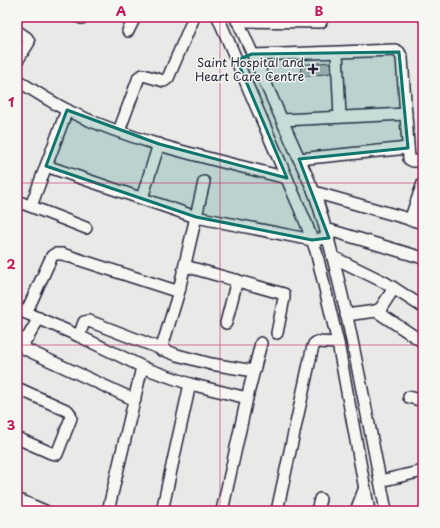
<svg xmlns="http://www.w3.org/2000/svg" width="440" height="528" viewBox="0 0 440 528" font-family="'Playpen Sans',sans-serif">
	<rect width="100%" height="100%" fill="#e9e9e7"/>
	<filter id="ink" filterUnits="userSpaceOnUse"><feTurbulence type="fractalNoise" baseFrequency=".025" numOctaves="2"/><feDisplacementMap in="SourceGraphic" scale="8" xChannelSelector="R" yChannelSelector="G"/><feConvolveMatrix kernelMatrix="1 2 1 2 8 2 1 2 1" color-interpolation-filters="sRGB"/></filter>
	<g filter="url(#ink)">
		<polygon fill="#b8b8bc" stroke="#22223b" points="330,62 331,73 302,77 300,65"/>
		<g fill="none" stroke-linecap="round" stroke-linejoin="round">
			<defs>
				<g id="minor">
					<polyline points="79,17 82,18"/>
					<polyline points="218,17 306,223 316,251 338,343 369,511"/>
					<path d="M 236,17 L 314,192 C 328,231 336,271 346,312 C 360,378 373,444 386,511"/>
					<polyline points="237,21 321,22"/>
					<polyline points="17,31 27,38 29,42 17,61"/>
					<polyline points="128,31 135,17"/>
					<polyline points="337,53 340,117"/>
					<polyline points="253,55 395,50 399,52 402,58 409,159 413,161 423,161"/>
					<path d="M 17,80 C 36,92 54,104 75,114 C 140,144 217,160 287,178"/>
					<polyline points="282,120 406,114"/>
					<polyline points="119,131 139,77 143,75 164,81 168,78 194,17"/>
					<polyline points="299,159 408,148"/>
					<polyline points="46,166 196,217 312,240 329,238"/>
					<polyline points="314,192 423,223"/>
					<polyline points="142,198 159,144"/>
					<polyline points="17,201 86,228"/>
					<polyline points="31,206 67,110"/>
					<polyline points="410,220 423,183"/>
					<polyline points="326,229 423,258"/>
					<polyline points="333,257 384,282 423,307"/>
					<polyline points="185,266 284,294 284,298 277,333"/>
					<polyline points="17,309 79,336 147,369 190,384 247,398"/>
					<polyline points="376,311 423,342"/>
					<polyline points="26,313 52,256 55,254 62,254 173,290 179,290 204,182"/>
					<polyline points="346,315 376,311 381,308 394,288"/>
					<polyline points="226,323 237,280"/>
					<polyline points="79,336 84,322 89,321 177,355 211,364 254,371"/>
					<polyline points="17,339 22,340 28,337 39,318"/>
					<polyline points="25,339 24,347 25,349 135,400"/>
					<polyline points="161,350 180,288"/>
					<polyline points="17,388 68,411 70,414 71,418 57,454 51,453 17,438"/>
					<polyline points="409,397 423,401"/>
					<polyline points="380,481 423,471"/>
					<polyline points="17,499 45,511"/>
					<polyline points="108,511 142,367"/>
					<polyline points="162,511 190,384"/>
					<polyline points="222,511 247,398 261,343"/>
					<polyline points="277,511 312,350 314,344 317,342 338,343"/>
					<polyline points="317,511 320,499"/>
					<polyline points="356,511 364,490"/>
				</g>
			</defs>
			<use href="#minor" stroke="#22223b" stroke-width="14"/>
			<use href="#minor" stroke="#f6f6f2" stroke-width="11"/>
		</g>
	</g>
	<path fill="#0f766e" fill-opacity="0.2" stroke="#0f766e" stroke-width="3" stroke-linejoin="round" d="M 399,52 L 408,148 L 299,159 L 329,238 L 312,240 L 196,217 L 46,166 L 67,110 L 159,144 L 287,178 L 237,60 L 252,54 Z"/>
	<path fill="none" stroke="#c2185b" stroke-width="1" stroke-opacity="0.55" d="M 220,17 L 220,511M 17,183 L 423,183M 17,345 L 423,345"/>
	<path fill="#22223b" stroke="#f6f6f2" stroke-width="1.5" d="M311 63h4v4h4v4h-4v4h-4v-4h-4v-4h4z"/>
	<g text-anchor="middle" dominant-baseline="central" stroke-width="3" stroke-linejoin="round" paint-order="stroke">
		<g font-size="12" fill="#22223b" stroke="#f6f6f2" text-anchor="end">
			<text x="304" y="62">Saint Hospital and<tspan x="304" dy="14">Heart Care Centre</tspan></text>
		</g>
	</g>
	<rect width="440" height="528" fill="none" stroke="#f6f6f2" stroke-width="44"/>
	<rect x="22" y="22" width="396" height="484" fill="none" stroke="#c2185b" stroke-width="1.5"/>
	<g font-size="13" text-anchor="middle" font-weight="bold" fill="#c2185b">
		<text x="121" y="16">A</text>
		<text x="319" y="16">B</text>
		<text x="11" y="107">1</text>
		<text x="11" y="269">2</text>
		<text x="11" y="430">3</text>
	</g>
</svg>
